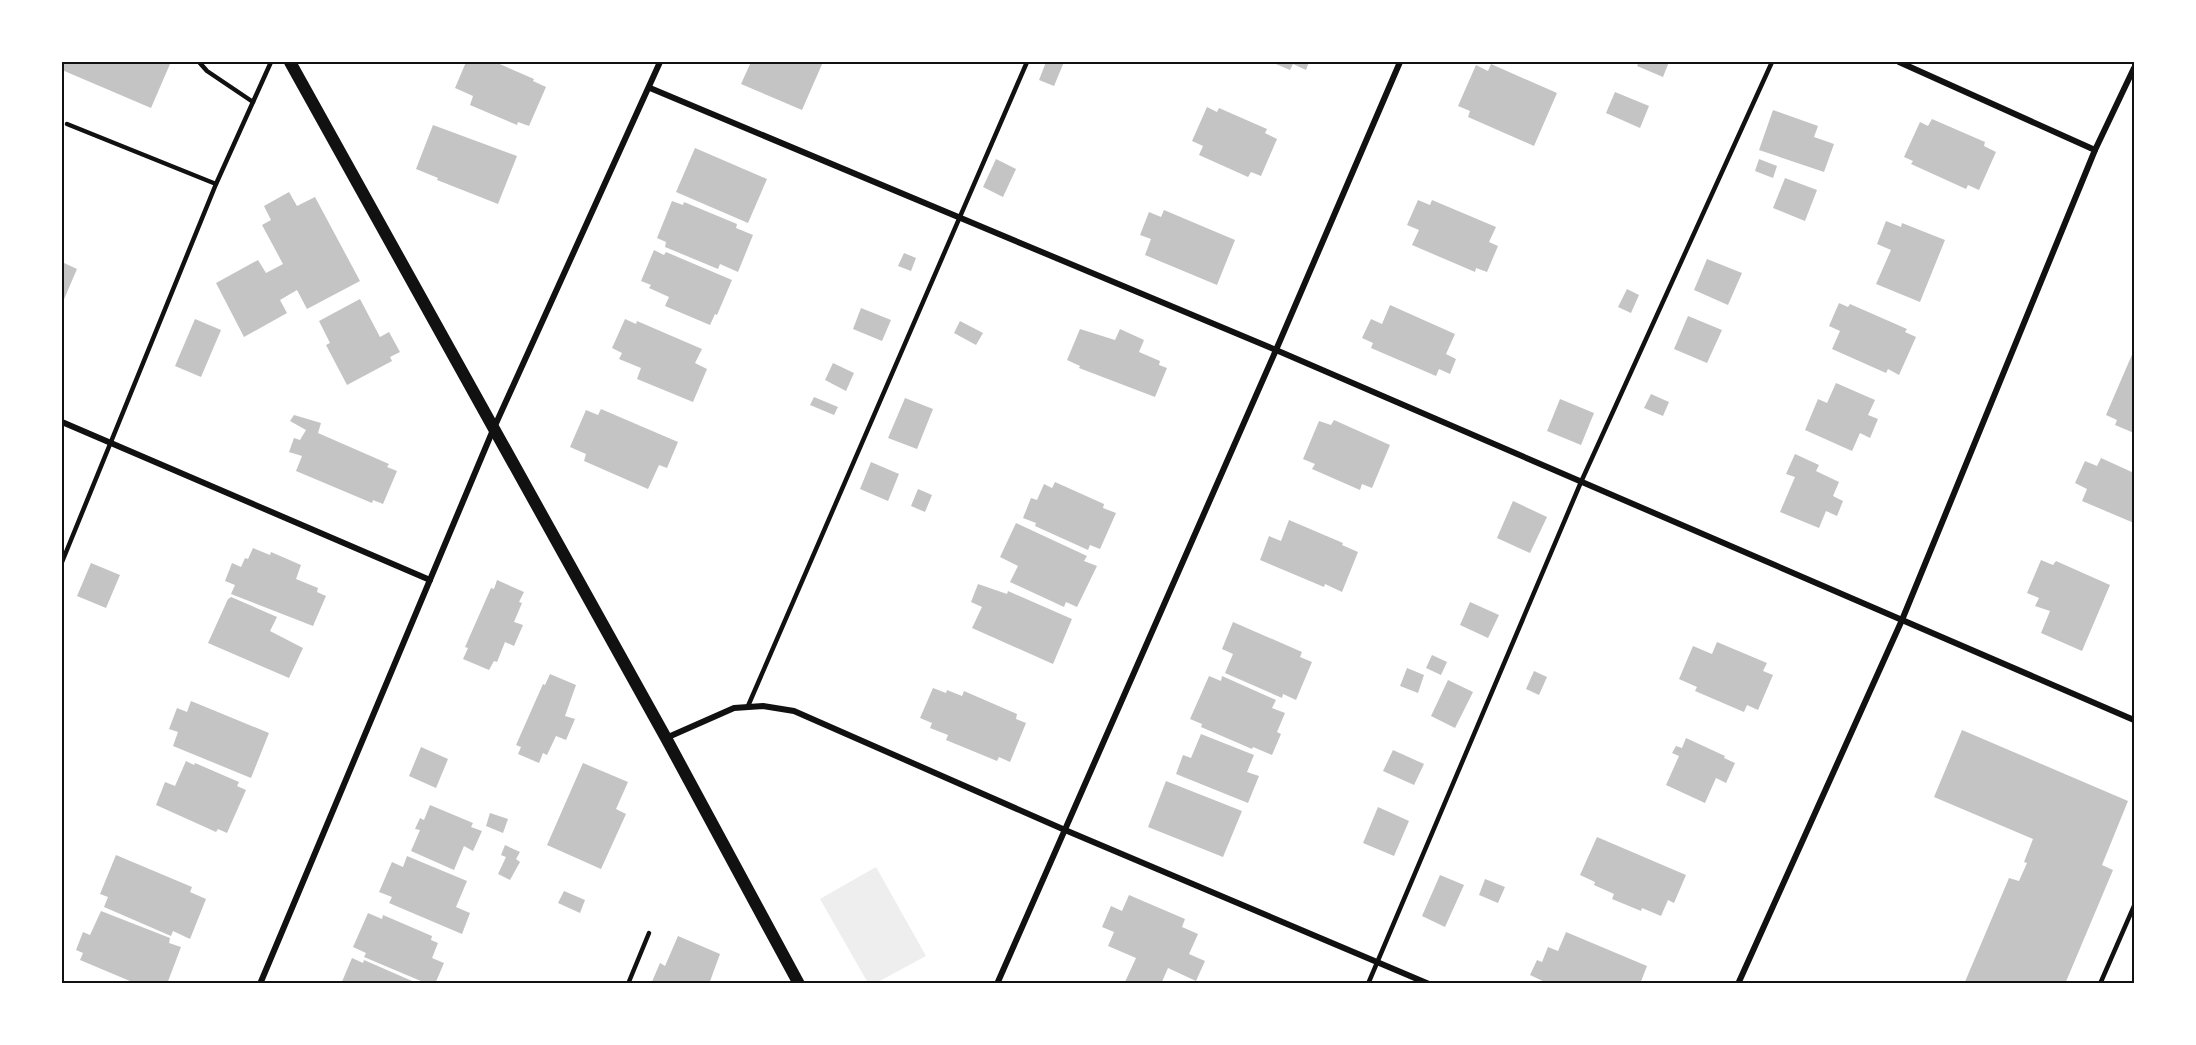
<svg xmlns="http://www.w3.org/2000/svg" width="2196" height="1045" viewBox="0 0 2196 1045" font-family="'Asap Condensed',sans-serif">
	<rect width="100%" height="100%" fill="#fff"/>
	<polygon fill="#eee" points="876,867 926,956 876,983 868,983 820,899"/>
	<g fill="#c4c4c4">
		<polygon points="62,62 163,62 170,64 151,108 62,70"/>
		<polygon points="466,62 495,62 534,79 533,81 546,87 529,126 518,122 517,125 470,105 473,96 455,88"/>
		<polygon points="751,62 823,62 802,110 741,84"/>
		<polygon points="1046,62 1064,62 1054,86 1039,80"/>
		<polygon points="1271,62 1309,62 1306,70 1293,64 1290,70"/>
		<polygon points="1639,62 1669,62 1663,77 1637,66"/>
		<polygon points="1491,64 1557,93 1534,146 1468,117 1470,111 1458,106 1476,65 1488,71"/>
		<polygon points="1615,92 1649,106 1640,128 1606,113"/>
		<polygon points="1207,107 1217,112 1219,108 1267,129 1265,133 1277,139 1261,176 1251,172 1248,177 1199,155 1203,146 1192,141"/>
		<polygon points="1773,110 1818,126 1814,137 1834,144 1824,172 1759,150"/>
		<polygon points="1932,119 1985,142 1984,146 1996,152 1979,190 1968,185 1966,189 1911,164 1913,161 1904,157 1920,122 1928,126"/>
		<polygon points="433,125 517,156 498,204 437,180 438,178 416,169"/>
		<polygon points="695,148 767,179 748,223 676,192"/>
		<polygon points="996,159 1016,169 1003,197 983,187"/>
		<polygon points="1759,159 1777,166 1773,178 1755,171"/>
		<polygon points="1785,178 1817,190 1805,221 1773,208"/>
		<polygon points="289,192 297,206 315,197 360,281 307,309 297,290 280,300 287,313 244,337 216,283 258,260 266,273 283,264 262,225 271,220 264,206"/>
		<polygon points="1418,200 1430,205 1432,200 1496,227 1489,242 1498,246 1487,272 1476,268 1475,272 1412,245 1419,230 1407,225"/>
		<polygon points="672,201 683,205 684,202 737,224 736,228 753,235 738,272 720,264 718,269 665,247 666,242 657,238"/>
		<polygon points="1164,210 1235,240 1217,285 1145,255 1151,239 1140,235 1149,212 1161,217"/>
		<polygon points="1886,221 1901,227 1902,223 1945,240 1920,302 1876,284 1891,250 1877,244"/>
		<polygon points="654,250 664,255 666,252 732,280 717,315 715,314 710,325 665,306 669,297 649,288 651,285 641,281"/>
		<polygon points="904,253 916,258 911,271 898,266"/>
		<polygon points="1707,259 1742,273 1728,305 1694,290"/>
		<polygon points="62,262 77,269 62,304"/>
		<polygon points="1627,289 1639,295 1631,313 1618,307"/>
		<polygon points="360,299 380,337 389,332 400,352 390,357 392,361 347,385 326,345 330,343 319,321"/>
		<polygon points="1839,303 1848,307 1850,304 1907,329 1905,332 1916,337 1899,375 1888,369 1886,373 1832,349 1840,331 1829,326"/>
		<polygon points="1390,305 1455,334 1446,354 1456,359 1450,374 1439,369 1436,376 1371,348 1373,343 1362,338 1371,319 1382,324"/>
		<polygon points="861,308 891,320 882,341 853,329"/>
		<polygon points="1688,316 1722,330 1707,363 1674,349"/>
		<polygon points="195,319 221,330 201,377 175,366"/>
		<polygon points="625,319 636,324 637,321 702,349 695,363 707,369 693,402 637,379 641,368 619,359 622,353 612,348"/>
		<polygon points="960,321 983,333 976,345 954,333"/>
		<polygon points="1080,329 1115,340 1120,329 1144,340 1139,352 1160,361 1159,365 1167,368 1155,397 1079,368 1080,366 1067,360"/>
		<polygon points="2134,350 2134,433 2115,425 2117,420 2106,415"/>
		<polygon points="833,363 854,373 846,391 825,380"/>
		<polygon points="1836,383 1875,400 1868,415 1878,419 1870,438 1860,433 1852,451 1805,430 1818,399 1827,403"/>
		<polygon points="1651,394 1669,402 1663,416 1644,408"/>
		<polygon points="814,397 838,407 834,415 810,405"/>
		<polygon points="905,398 933,409 917,449 888,438"/>
		<polygon points="1560,399 1594,413 1581,445 1547,431"/>
		<polygon points="601,409 678,442 667,468 659,465 648,489 584,461 586,454 570,447 586,410 598,415"/>
		<polygon points="294,415 321,423 318,433 389,464 387,467 397,471 383,504 373,500 372,503 296,471 302,456 289,452 294,438 300,440 306,430 290,421"/>
		<polygon points="1334,420 1390,445 1372,488 1362,484 1360,490 1312,469 1315,464 1303,459 1319,421 1331,425"/>
		<polygon points="1795,454 1819,465 1816,471 1839,482 1833,496 1843,501 1837,516 1826,511 1819,528 1780,512 1795,477 1786,474"/>
		<polygon points="2101,458 2134,473 2134,523 2082,501 2087,489 2075,483 2085,461 2097,466"/>
		<polygon points="871,462 899,474 888,501 860,489"/>
		<polygon points="1055,482 1104,504 1103,508 1116,513 1100,549 1090,545 1088,550 1035,526 1036,523 1023,518 1031,498 1037,500 1044,484 1052,488"/>
		<polygon points="918,489 932,495 925,512 911,506"/>
		<polygon points="1513,501 1547,517 1530,553 1497,538"/>
		<polygon points="1289,520 1343,543 1342,545 1358,552 1342,592 1325,584 1324,587 1260,560 1269,536 1281,541"/>
		<polygon points="1016,523 1087,556 1084,561 1097,566 1077,607 1066,602 1064,607 1010,582 1018,566 1000,557"/>
		<polygon points="253,548 270,555 271,552 301,565 296,579 318,588 317,592 326,596 313,626 231,594 235,585 225,581 232,563 241,567 245,558 248,559"/>
		<polygon points="2041,560 2053,565 2056,561 2110,585 2082,651 2041,633 2050,611 2035,606 2039,598 2027,593"/>
		<polygon points="91,563 120,575 106,608 77,596"/>
		<polygon points="497,580 524,592 519,602 522,603 514,622 523,625 514,646 505,642 497,662 494,661 489,670 463,659 468,648 465,647 491,588 494,589"/>
		<polygon points="978,584 1007,594 1008,591 1072,619 1053,664 972,628 982,607 971,602"/>
		<polygon points="231,597 277,617 270,631 303,648 289,678 208,643 228,599"/>
		<polygon points="1470,602 1499,615 1488,638 1460,625"/>
		<polygon points="1233,622 1302,652 1300,657 1312,662 1296,700 1283,694 1282,698 1225,673 1233,654 1222,649"/>
		<polygon points="1717,642 1767,663 1763,671 1773,675 1758,710 1747,705 1744,712 1695,691 1697,687 1679,679 1693,646 1712,654"/>
		<polygon points="1432,655 1447,662 1441,675 1426,668"/>
		<polygon points="1407,668 1424,675 1418,693 1400,686"/>
		<polygon points="1534,671 1547,677 1539,695 1526,689"/>
		<polygon points="550,674 576,685 565,716 575,719 566,740 556,736 547,755 543,753 539,763 518,754 521,747 516,745 543,684 545,685"/>
		<polygon points="1209,676 1221,681 1222,676 1276,700 1272,708 1285,713 1277,732 1281,734 1272,755 1253,747 1252,749 1201,727 1202,724 1190,719"/>
		<polygon points="1448,680 1473,692 1455,728 1431,716"/>
		<polygon points="933,688 946,693 947,690 962,696 964,691 1017,714 1016,719 1026,723 1010,762 999,757 997,761 946,740 948,735 930,728 932,723 920,718"/>
		<polygon points="191,701 269,733 251,778 173,746 178,732 169,729 177,708 187,712"/>
		<polygon points="1962,730 2128,801 2102,865 2113,870 2065,984 1964,984 2009,878 2019,881 2027,863 2024,862 2033,839 1934,797"/>
		<polygon points="1201,734 1254,755 1247,772 1259,776 1248,803 1176,774 1183,755 1191,758"/>
		<polygon points="1686,738 1725,756 1724,758 1735,763 1726,783 1716,778 1705,803 1666,785 1679,756 1672,753 1676,746 1682,748"/>
		<polygon points="421,747 448,759 436,788 409,776"/>
		<polygon points="1393,750 1424,764 1414,785 1383,771"/>
		<polygon points="186,761 194,765 195,763 239,782 237,786 246,790 227,833 218,829 216,832 156,805 165,782 175,786"/>
		<polygon points="583,763 628,782 616,809 626,814 601,869 547,845"/>
		<polygon points="1166,781 1242,811 1223,857 1148,827"/>
		<polygon points="430,805 473,823 471,827 482,831 473,851 464,846 454,870 411,851 420,830 415,829 420,818 424,820"/>
		<polygon points="1378,807 1409,821 1394,856 1363,843"/>
		<polygon points="490,813 508,819 503,833 486,826"/>
		<polygon points="1597,837 1686,875 1674,903 1668,900 1661,916 1642,908 1641,911 1612,899 1614,894 1594,885 1595,882 1580,875"/>
		<polygon points="505,845 520,852 516,859 520,862 510,880 498,874 506,857 501,855"/>
		<polygon points="116,855 192,887 190,892 206,899 190,939 173,931 171,936 104,907 108,897 100,894"/>
		<polygon points="407,856 467,881 456,907 470,913 462,934 389,903 392,897 379,892 392,862 403,867"/>
		<polygon points="1440,875 1464,885 1445,927 1422,916"/>
		<polygon points="1485,879 1505,887 1498,903 1479,895"/>
		<polygon points="564,891 585,900 580,913 558,903"/>
		<polygon points="1129,895 1185,919 1182,927 1198,934 1189,954 1205,961 1196,981 1168,968 1161,984 1130,984 1125,982 1136,958 1108,946 1114,932 1102,927 1111,906 1122,911"/>
		<polygon points="101,911 170,938 169,943 181,947 167,984 137,984 80,960 83,953 76,950 83,932 90,935"/>
		<polygon points="368,913 382,919 383,915 432,936 431,940 438,943 432,958 444,963 435,984 428,984 364,957 366,953 353,947"/>
		<polygon points="1566,932 1647,966 1640,984 1549,984 1530,975 1537,960 1542,962 1548,947 1558,951"/>
		<polygon points="678,936 720,954 709,984 651,984 660,963 665,966"/>
		<polygon points="352,958 363,963 364,960 419,984 341,984"/>
	</g>
	<g fill="none" stroke-linecap="round" stroke-linejoin="round">
		<g stroke="#111" stroke-width="4.5">
			<polyline points="199,62 207,71 253,102"/>
			<polyline points="67,124 216,184"/>
			<polyline points="62,562 216,184 271,62"/>
			<polyline points="748,706 1027,62"/>
			<polyline points="628,984 649,933"/>
			<polyline points="1368,984 1581,482 1772,62"/>
			<polyline points="2100,984 2134,906"/>
		</g>
		<g stroke="#111" stroke-width="6">
			<polyline points="1899,62 2095,150"/>
			<polyline points="650,88 1276,350 2134,720"/>
			<polyline points="62,422 430,580"/>
			<polyline points="666,738 734,708 763,706 794,711 1065,830 1429,984"/>
			<polyline points="260,984 493,430 660,62"/>
			<polyline points="997,984 1276,350 1400,62"/>
			<polyline points="1738,984 1902,620 2095,150 2134,68"/>
		</g>
		<polyline stroke="#111" stroke-width="12" points="290,62 666,738 799,984"/>
	</g>
	<rect width="2196" height="1045" fill="none" stroke="#ffffff" stroke-width="126"/>
	<rect x="63" y="63" width="2070" height="919" fill="none" stroke="#111" stroke-width="2"/>
</svg>
